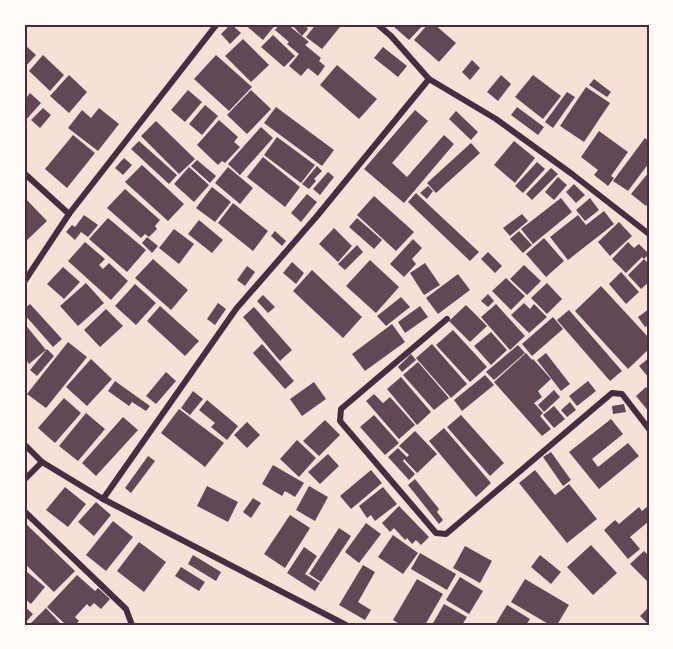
<svg xmlns="http://www.w3.org/2000/svg" width="673" height="649" viewBox="0 0 673 649" font-family="'IBM Plex Sans',sans-serif">
	<rect width="100%" height="100%" fill="#f7e1d7"/>
	<g fill="#644757">
		<polygon points="231,24 241,33 230,44 221,34"/>
		<polygon points="244,24 276,24 263,40"/>
		<polygon points="280,24 287,24 309,42 305,45 321,58 319,61 325,66 318,76 308,68 301,76 289,66 299,54 287,44 289,42 275,30"/>
		<polygon points="291,24 304,24 308,29 302,36"/>
		<polygon points="316,24 337,24 340,27 322,49 306,37"/>
		<polygon points="395,24 424,24 409,40 393,26"/>
		<polygon points="428,24 434,24 456,43 439,62 414,40"/>
		<polygon points="273,35 295,56 284,67 261,47"/>
		<polygon points="243,39 269,65 251,82 225,56"/>
		<polygon points="24,44 36,55 24,68"/>
		<polygon points="383,47 407,66 398,77 374,58"/>
		<polygon points="43,55 64,75 50,91 29,71"/>
		<polygon points="216,55 252,87 229,111 194,79"/>
		<polygon points="472,60 480,68 470,80 462,72"/>
		<polygon points="337,65 377,99 359,119 320,85"/>
		<polygon points="69,75 87,92 69,113 50,96"/>
		<polygon points="501,75 511,84 498,101 487,92"/>
		<polygon points="533,75 561,96 543,119 515,97"/>
		<polygon points="594,79 611,92 607,97 589,85"/>
		<polygon points="586,87 610,103 584,142 560,126"/>
		<polygon points="188,90 202,102 185,122 171,110"/>
		<polygon points="251,90 271,109 247,134 227,115"/>
		<polygon points="567,92 575,97 553,128 545,122"/>
		<polygon points="30,93 41,103 24,122 24,101"/>
		<polygon points="205,105 218,116 202,135 189,124"/>
		<polygon points="276,107 334,150 322,166 264,123"/>
		<polygon points="517,107 544,127 538,135 511,115"/>
		<polygon points="43,108 51,115 40,128 31,120"/>
		<polygon points="99,108 119,124 98,151 68,128 82,110 91,118"/>
		<polygon points="415,110 428,121 392,163 407,177 444,135 454,144 404,203 364,169"/>
		<polygon points="456,111 478,132 471,140 449,119"/>
		<polygon points="219,120 238,137 234,142 240,147 225,163 222,161 218,165 197,145"/>
		<polygon points="156,121 195,159 179,174 141,136"/>
		<polygon points="261,127 273,138 240,175 228,164"/>
		<polygon points="599,131 628,152 611,176 614,178 608,186 594,175 598,170 581,157"/>
		<polygon points="73,135 95,153 67,188 45,169"/>
		<polygon points="277,137 315,165 301,183 264,155"/>
		<polygon points="645,138 649,141 649,163 628,191 613,181"/>
		<polygon points="139,141 177,175 169,184 131,149"/>
		<polygon points="514,141 535,158 515,183 494,165"/>
		<polygon points="471,143 480,153 436,193 427,183"/>
		<polygon points="263,157 300,187 285,207 247,177"/>
		<polygon points="124,158 132,165 123,175 115,168"/>
		<polygon points="197,160 216,176 210,183 191,166"/>
		<polygon points="537,162 545,169 523,193 515,186"/>
		<polygon points="142,165 184,204 168,221 125,182"/>
		<polygon points="317,166 322,171 314,179 316,181 309,189 302,184"/>
		<polygon points="189,167 209,185 194,202 174,184"/>
		<polygon points="228,167 253,188 240,204 215,183"/>
		<polygon points="551,168 558,174 532,200 526,194"/>
		<polygon points="328,172 334,177 320,195 313,189"/>
		<polygon points="649,172 649,202 646,206 631,194"/>
		<polygon points="558,177 567,185 554,200 545,192"/>
		<polygon points="574,184 585,195 576,203 566,192"/>
		<polygon points="428,186 433,191 427,199 420,193"/>
		<polygon points="212,187 231,202 215,222 196,208"/>
		<polygon points="125,189 160,220 155,226 157,229 149,237 145,234 141,238 107,208"/>
		<polygon points="416,193 479,252 470,261 408,202"/>
		<polygon points="307,194 317,202 301,222 291,213"/>
		<polygon points="374,196 414,232 396,251 357,215"/>
		<polygon points="24,197 47,221 24,243"/>
		<polygon points="561,198 572,212 533,244 521,229"/>
		<polygon points="590,198 599,210 585,221 576,210"/>
		<polygon points="233,203 268,231 253,251 218,223"/>
		<polygon points="604,211 614,224 568,260 550,237 578,215 586,225"/>
		<polygon points="522,214 528,221 510,236 503,228"/>
		<polygon points="84,215 98,225 88,237 81,232 75,240 66,232 72,225 75,227"/>
		<polygon points="108,218 146,250 127,272 89,239"/>
		<polygon points="357,218 382,240 374,249 349,227"/>
		<polygon points="199,220 223,240 212,253 188,234"/>
		<polygon points="619,222 632,236 610,256 598,242"/>
		<polygon points="334,228 352,246 338,262 319,244"/>
		<polygon points="174,229 194,244 179,264 159,248"/>
		<polygon points="275,231 286,241 282,246 271,236"/>
		<polygon points="519,231 532,245 523,253 510,239"/>
		<polygon points="147,237 158,246 152,253 142,243"/>
		<polygon points="544,238 564,261 546,277 526,254"/>
		<polygon points="413,239 422,248 412,259 416,264 404,277 390,264"/>
		<polygon points="85,242 105,259 99,265 103,269 109,263 128,281 111,300 68,261"/>
		<polygon points="628,242 634,248 639,244 649,254 644,259 642,257 626,273 612,259"/>
		<polygon points="357,245 363,252 345,270 338,264"/>
		<polygon points="488,252 502,266 495,273 481,259"/>
		<polygon points="153,259 188,290 171,310 135,278"/>
		<polygon points="644,259 649,264 649,282 641,289 628,275"/>
		<polygon points="370,260 399,287 376,313 346,286"/>
		<polygon points="292,262 304,273 296,284 283,273"/>
		<polygon points="425,263 440,285 424,295 410,273"/>
		<polygon points="524,265 541,281 527,295 510,279"/>
		<polygon points="247,266 255,272 245,286 237,280"/>
		<polygon points="63,267 80,282 64,299 47,284"/>
		<polygon points="312,270 362,317 343,338 293,291"/>
		<polygon points="621,272 639,292 626,304 609,284"/>
		<polygon points="458,274 470,290 438,314 426,298"/>
		<polygon points="506,278 525,296 511,310 492,291"/>
		<polygon points="86,283 104,303 78,326 60,306"/>
		<polygon points="547,283 562,299 547,314 531,298"/>
		<polygon points="135,284 156,303 136,325 115,306"/>
		<polygon points="601,286 649,338 649,349 628,369 575,311"/>
		<polygon points="488,294 494,301 488,307 481,301"/>
		<polygon points="263,295 275,307 268,313 257,301"/>
		<polygon points="401,297 410,307 386,326 377,316"/>
		<polygon points="218,303 226,309 215,325 207,319"/>
		<polygon points="524,303 530,309 534,304 547,317 529,333 511,315"/>
		<polygon points="30,304 62,339 53,347 24,314 24,309"/>
		<polygon points="496,304 525,336 510,350 481,317"/>
		<polygon points="466,305 487,326 470,342 449,321"/>
		<polygon points="160,306 199,341 185,356 147,321"/>
		<polygon points="420,306 428,317 405,333 398,322"/>
		<polygon points="254,307 292,350 280,361 243,317"/>
		<polygon points="106,309 123,326 100,347 84,330"/>
		<polygon points="649,309 649,325 645,327 638,317"/>
		<polygon points="569,310 622,371 610,381 557,320"/>
		<polygon points="553,317 563,329 532,356 522,344"/>
		<polygon points="24,323 46,350 29,364 24,357"/>
		<polygon points="392,324 405,342 365,371 352,354"/>
		<polygon points="453,330 487,367 470,382 436,345"/>
		<polygon points="491,332 507,350 491,365 474,346"/>
		<polygon points="68,342 87,357 46,408 27,394"/>
		<polygon points="262,344 294,381 285,389 253,353"/>
		<polygon points="432,344 467,384 451,398 416,358"/>
		<polygon points="518,345 525,353 494,380 486,372"/>
		<polygon points="47,349 54,356 37,376 30,370"/>
		<polygon points="526,353 532,360 533,359 551,379 538,391 542,397 534,403 543,413 540,416 551,429 542,436 494,382"/>
		<polygon points="546,353 570,384 561,391 537,360"/>
		<polygon points="411,354 416,360 402,372 398,367"/>
		<polygon points="649,358 649,378 639,366"/>
		<polygon points="91,359 112,379 87,406 66,387"/>
		<polygon points="418,362 449,398 434,410 403,375"/>
		<polygon points="166,372 176,381 156,404 146,396"/>
		<polygon points="485,375 494,385 462,411 454,400"/>
		<polygon points="401,377 431,412 417,425 387,389"/>
		<polygon points="115,381 150,406 146,411 132,402 129,406 108,391"/>
		<polygon points="588,381 596,391 577,406 569,396"/>
		<polygon points="314,382 326,399 302,416 290,399"/>
		<polygon points="646,387 649,391 649,412 636,396"/>
		<polygon points="554,390 560,397 544,412 538,405"/>
		<polygon points="193,391 203,399 190,415 181,408"/>
		<polygon points="374,394 383,403 390,397 415,425 399,439 366,401"/>
		<polygon points="64,398 81,413 55,443 38,428"/>
		<polygon points="207,400 238,426 227,440 211,427 215,423 199,410"/>
		<polygon points="570,402 576,410 567,417 561,410"/>
		<polygon points="624,404 626,412 613,414 612,406"/>
		<polygon points="554,406 565,419 554,428 543,415"/>
		<polygon points="179,409 224,443 205,467 161,433"/>
		<polygon points="86,413 105,429 78,461 59,446"/>
		<polygon points="374,415 399,443 385,455 360,427"/>
		<polygon points="461,415 504,463 490,476 447,427"/>
		<polygon points="123,417 138,430 96,476 82,463"/>
		<polygon points="611,419 623,434 592,459 598,467 628,443 639,456 599,489 569,452"/>
		<polygon points="325,420 340,435 319,456 303,441"/>
		<polygon points="247,422 260,435 247,448 234,435"/>
		<polygon points="444,428 491,483 476,497 429,441"/>
		<polygon points="415,431 437,454 417,473 404,459 403,461 415,474 409,480 388,457 398,448 407,457 409,455 399,446"/>
		<polygon points="297,440 316,458 299,477 280,459"/>
		<polygon points="551,452 571,480 563,486 543,457"/>
		<polygon points="328,454 339,466 320,484 308,472"/>
		<polygon points="148,456 155,461 131,493 125,488"/>
		<polygon points="273,465 304,483 295,497 285,491 282,496 262,484"/>
		<polygon points="371,470 382,483 351,509 340,496"/>
		<polygon points="535,470 555,495 569,484 597,519 567,543 519,483"/>
		<polygon points="415,479 439,509 437,512 443,520 439,524 408,485"/>
		<polygon points="207,486 238,502 228,522 197,506"/>
		<polygon points="309,486 328,497 315,521 296,510"/>
		<polygon points="65,487 86,504 68,527 46,510"/>
		<polygon points="383,487 397,504 375,521 371,515 367,518 359,506"/>
		<polygon points="253,498 261,503 251,518 243,512"/>
		<polygon points="96,502 111,515 94,536 78,522"/>
		<polygon points="649,505 649,516 647,517 649,521 630,537 640,549 628,559 604,530 615,520 619,524 639,507 642,511"/>
		<polygon points="399,506 429,537 421,545 416,540 412,544 407,538 405,540 394,528 390,532 382,523"/>
		<polygon points="290,515 310,528 285,568 264,554"/>
		<polygon points="113,521 133,537 106,571 86,555"/>
		<polygon points="24,522 75,571 54,592 24,563"/>
		<polygon points="366,523 381,534 359,563 345,552"/>
		<polygon points="339,528 351,536 321,582 309,574"/>
		<polygon points="393,535 418,553 403,574 378,557"/>
		<polygon points="139,542 166,562 144,592 117,571"/>
		<polygon points="591,545 617,573 593,595 567,567"/>
		<polygon points="465,546 492,561 480,583 453,568"/>
		<polygon points="304,547 317,556 305,574 320,583 315,591 287,573"/>
		<polygon points="644,551 649,556 649,583 630,564"/>
		<polygon points="420,553 456,574 447,590 411,569"/>
		<polygon points="193,555 221,572 216,581 188,564"/>
		<polygon points="540,555 561,572 551,584 531,567"/>
		<polygon points="363,565 375,572 358,602 371,610 365,620 339,605"/>
		<polygon points="181,567 205,582 199,591 175,576"/>
		<polygon points="26,571 45,587 31,604 24,598 24,573"/>
		<polygon points="77,575 95,591 98,588 110,599 101,609 94,603 90,607 87,604 75,617 79,621 75,625 66,625 47,607"/>
		<polygon points="460,577 483,591 469,614 446,600"/>
		<polygon points="417,579 443,594 425,625 401,625 393,620"/>
		<polygon points="525,579 569,605 557,625 550,625 511,602"/>
		<polygon points="444,604 467,617 462,625 432,625"/>
		<polygon points="507,605 530,619 526,625 495,625"/>
		<polygon points="24,606 33,614 24,624"/>
		<polygon points="649,607 649,625 640,616"/>
		<polygon points="46,608 62,625 29,625"/>
	</g>
	<g fill="none" stroke-linecap="round" stroke-linejoin="round">
		<g stroke="#4a2c40" stroke-width="6">
			<polyline points="377,24 391,36 429,79 496,119 572,174 649,234"/>
			<polyline points="24,173 69,214"/>
			<polyline points="24,282 69,214 217,24"/>
			<polyline points="447,319 341,409 340,421 436,533 446,534 612,393 622,394 649,429"/>
			<polyline points="24,444 42,462 103,499 346,625"/>
			<polyline points="24,480 42,462"/>
			<polyline points="103,499 236,309 317,216 429,79"/>
			<polyline points="24,511 126,609 132,625"/>
		</g>
	</g>
	<rect width="673" height="649" fill="none" stroke="#fffaf5" stroke-width="51"/>
	<rect x="26" y="26" width="622" height="598" fill="none" stroke="#4a2c40" stroke-width="2"/>
</svg>
